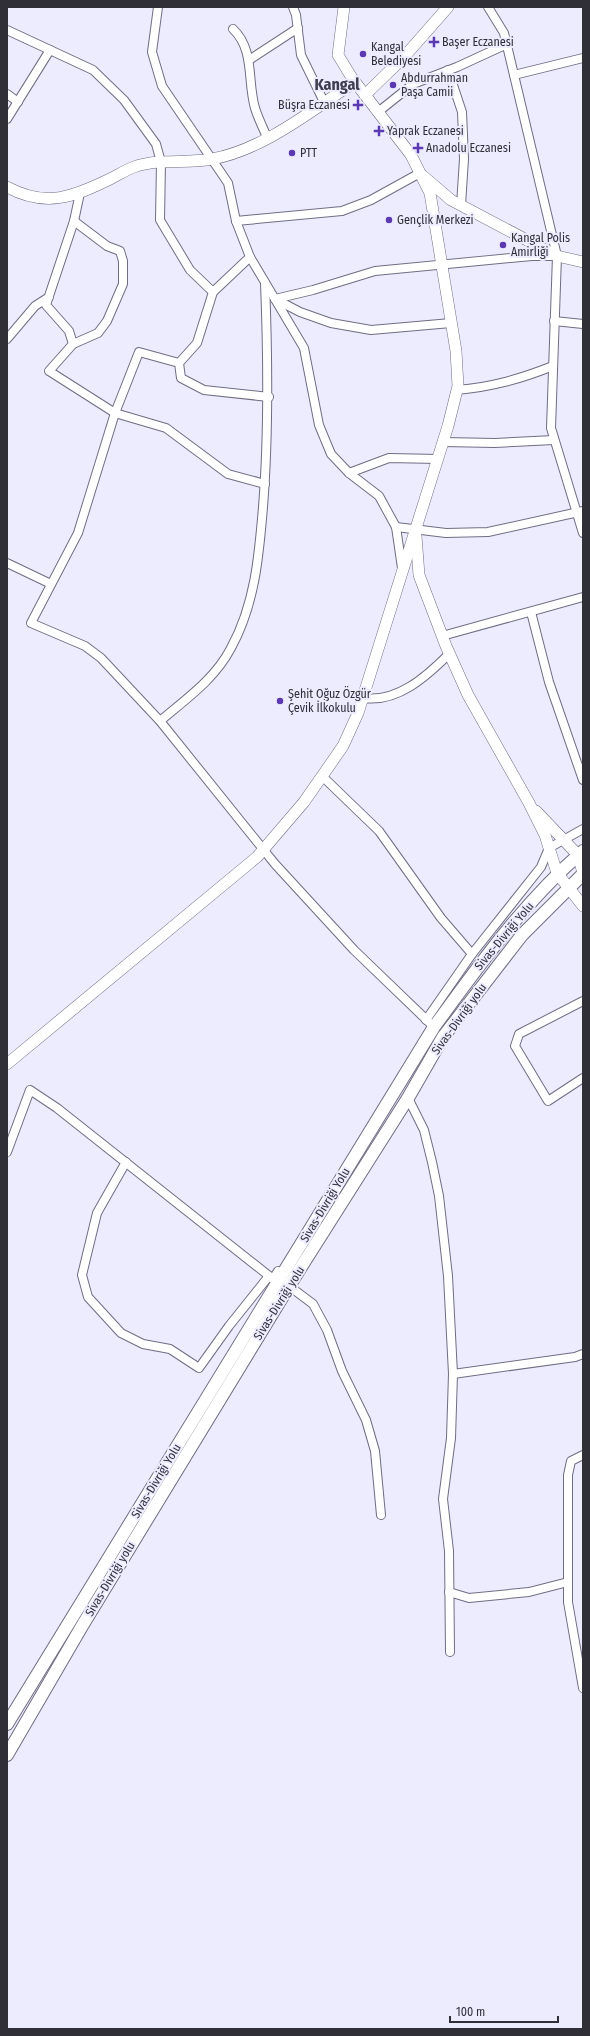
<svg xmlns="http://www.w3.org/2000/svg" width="590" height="2036" viewBox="0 0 590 2036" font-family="'Fira Sans Condensed',sans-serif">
	<rect width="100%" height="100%" fill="#edecff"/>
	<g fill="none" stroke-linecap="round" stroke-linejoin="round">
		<defs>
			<g id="street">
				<polyline points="158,7 152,52 162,86 228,183 236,221 250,257 304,348 319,425 331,454 349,473 379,496 396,527 402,568"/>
				<polyline points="293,7 296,15 301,55 324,102"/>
				<polyline points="488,7 504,33 557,256 551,428 583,533"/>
				<path d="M 233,29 C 255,50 247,81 255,108 C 258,118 263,128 267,137"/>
				<polyline points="7,30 93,70 124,100 156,144 161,162 160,220 190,270 213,292"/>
				<polyline points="249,60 298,28"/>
				<polyline points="448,70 462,112 464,159 461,205"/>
				<polyline points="514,75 583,58"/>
				<polyline points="7,94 18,102"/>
				<polyline points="378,112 413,84 457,67 507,44"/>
				<polyline points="7,119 50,50"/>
				<polyline points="80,193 74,221 46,305 69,331 73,344 49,371 115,413 166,428 228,474 265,484"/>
				<polyline points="236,221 342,211 371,200 420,173"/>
				<polyline points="250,257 213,292 197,343 179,363 181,378 204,390 269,397"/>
				<polyline points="275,299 313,290 375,271 532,256 555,256"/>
				<polyline points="275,299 300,312 331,323 371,330 451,323"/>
				<polyline points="554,321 583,324"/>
				<polyline points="7,339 35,306 49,297"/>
				<polyline points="73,344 98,333 107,321 123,284 123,261 120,251 107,246 74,221"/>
				<polyline points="179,363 139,352 115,413 78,533 31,623 85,646 101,658 160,721 275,864 354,950 434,1027"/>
				<path d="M 457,390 C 492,387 520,379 553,366"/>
				<polyline points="443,442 495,443 554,440"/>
				<polyline points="349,473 389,458 438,459"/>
				<polyline points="396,527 446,533 488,532 583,511"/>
				<polyline points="7,563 51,584"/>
				<polyline points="531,612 549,682 583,780"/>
				<polyline points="442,636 583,597"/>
				<path d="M 363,698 C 397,703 426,677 449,654"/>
				<path d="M 160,721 C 186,699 215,679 231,648 C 255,604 259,556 263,507 C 269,432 268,358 265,283"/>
				<polyline points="322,776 379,831 441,918 472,954"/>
				<polyline points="583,1001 519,1034 515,1046 548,1101 583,1078"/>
				<polyline points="426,1020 472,954 541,867 549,848 583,829"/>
				<polyline points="408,1098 424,1130 432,1162 439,1196 448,1276 453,1374 451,1438 443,1499 449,1551 450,1652"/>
				<polyline points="7,1152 30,1090 57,1108 273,1279 278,1271"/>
				<polyline points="126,1162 97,1213 82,1275 88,1297 121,1333 143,1344 170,1349 199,1368 229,1326 269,1276"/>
				<polyline points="289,1286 313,1304 327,1330 342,1371 366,1420 375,1451 381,1515"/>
				<polyline points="453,1374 575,1357 583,1354"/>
				<polyline points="583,1455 571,1461 568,1475 568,1602 583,1688"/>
				<polyline points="449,1592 469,1598 529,1592 568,1582"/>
			</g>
			<g id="secondary">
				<polyline points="365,95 404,57 448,7"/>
				<polyline points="423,176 451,200 557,256 583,262"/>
				<path d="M 7,187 C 46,208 73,197 110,179 C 118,175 126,170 134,167 C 159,158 187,164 212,159 C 263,150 312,110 355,82"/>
				<polyline points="416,536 419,575 446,646 468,695 529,803 545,835 557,873 583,906"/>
				<polyline points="536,811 578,855 583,873"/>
				<polyline points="7,1064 257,857 304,802 343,746 358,713 448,426 458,386 456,351 430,193 411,155 352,78 338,55 344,7"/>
			</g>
			<g id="primary">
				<path d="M 7,1724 L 434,1027 C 479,965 525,901 583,851"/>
				<polyline points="7,1755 82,1626 289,1286 408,1098 443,1037 522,935 583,874"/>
			</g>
		</defs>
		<use href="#street" stroke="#6f6d82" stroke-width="10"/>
		<use href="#secondary" stroke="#6f6d82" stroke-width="12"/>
		<use href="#primary" stroke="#6f6d82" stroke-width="14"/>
		<use href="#street" stroke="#fff" stroke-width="8"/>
		<use href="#secondary" stroke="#fff" stroke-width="11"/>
		<use href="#primary" stroke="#fff" stroke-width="12"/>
	</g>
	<g fill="#5b39b1" stroke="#edecff" stroke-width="1.5">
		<path d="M432 36h4v4h4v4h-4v4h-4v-4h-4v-4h4z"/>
		<circle cx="363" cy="54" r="4"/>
		<circle cx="393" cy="85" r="4"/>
		<path d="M356 99h4v4h4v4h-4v4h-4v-4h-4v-4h4z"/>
		<path d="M377 125h4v4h4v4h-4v4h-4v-4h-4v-4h4z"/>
		<path d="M416 142h4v4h4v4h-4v4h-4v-4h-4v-4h4z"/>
		<circle cx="292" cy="153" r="4"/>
		<circle cx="389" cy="220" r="4"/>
		<circle cx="503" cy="245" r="4"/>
		<circle cx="280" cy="701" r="4"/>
	</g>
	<g text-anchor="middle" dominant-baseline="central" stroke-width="4" stroke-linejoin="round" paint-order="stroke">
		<g font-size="12" fill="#302f38" stroke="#edecff" text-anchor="start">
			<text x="442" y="42">Başer Eczanesi</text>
			<text x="371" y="47">Kangal<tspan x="371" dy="14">Belediyesi</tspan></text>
			<text x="401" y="78">Abdurrahman<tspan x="401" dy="14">Paşa Camii</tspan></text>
			<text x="350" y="105" text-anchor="end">Büşra Eczanesi</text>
			<text x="387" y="131">Yaprak Eczanesi</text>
			<text x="426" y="148">Anadolu Eczanesi</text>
			<text x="300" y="153">PTT</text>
			<text x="397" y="220">Gençlik Merkezi</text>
			<text x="511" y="238">Kangal Polis<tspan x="511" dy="14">Amirliği</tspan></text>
			<text x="288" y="694">Şehit Oğuz Özgür<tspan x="288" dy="14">Çevik İlkokulu</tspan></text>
		</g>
		<g font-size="12" fill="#302f38" stroke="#edecff">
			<text transform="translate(504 936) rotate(-50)">Sivas-Divriği Yolu</text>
			<text transform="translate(459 1019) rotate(-54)">Sivas-Divriği yolu</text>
			<text transform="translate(325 1205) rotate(-59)">Sivas-Divriği Yolu</text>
			<text transform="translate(279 1303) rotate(-58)">Sivas-Divriği yolu</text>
			<text transform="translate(156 1481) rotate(-59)">Sivas-Divriği Yolu</text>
			<text transform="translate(110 1579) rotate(-59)">Sivas-Divriği yolu</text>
		</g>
		<g font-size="16" font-weight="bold" fill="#3f3d50" stroke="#edecff">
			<text x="337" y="84">Kangal</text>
		</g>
	</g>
	<rect width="590" height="2036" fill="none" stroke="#302f38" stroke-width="16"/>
	<path d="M450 2016v6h108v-6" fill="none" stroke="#302f38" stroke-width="2"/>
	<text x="456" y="2016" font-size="12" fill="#302f38" stroke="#edecff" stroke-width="3" paint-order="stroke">100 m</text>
</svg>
